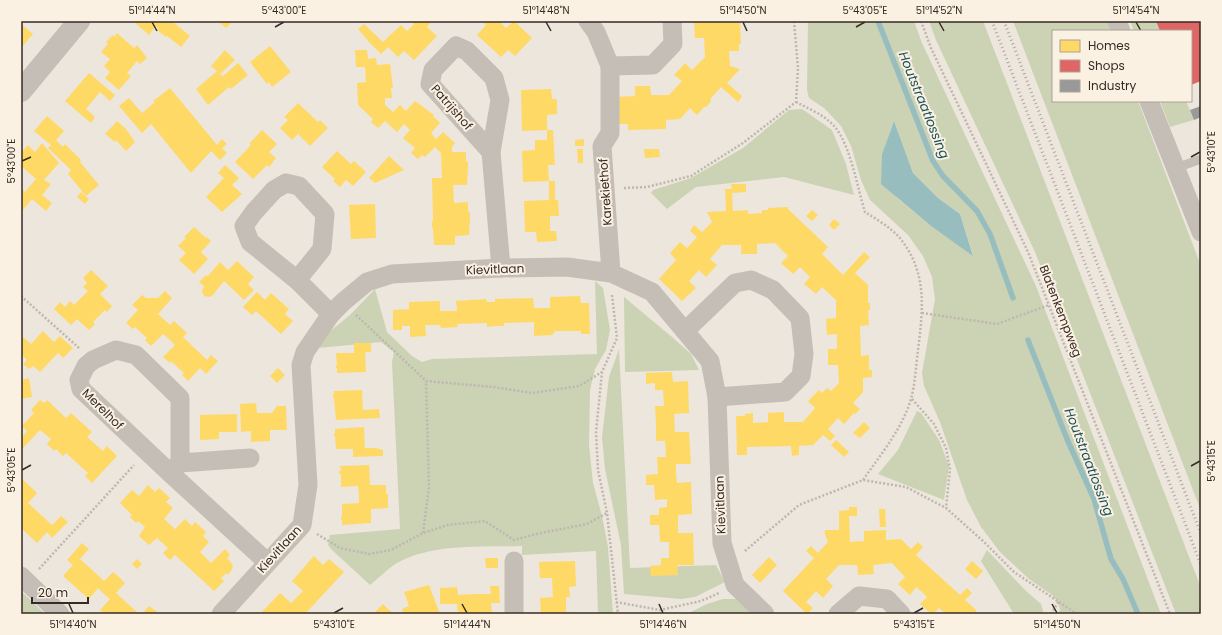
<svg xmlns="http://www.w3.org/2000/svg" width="1222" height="635" viewBox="0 0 1222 635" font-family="Poppins,sans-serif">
	<rect width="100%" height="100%" fill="#ede6dc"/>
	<g fill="#ccd3b5" fill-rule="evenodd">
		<path d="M 808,21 L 914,21 L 922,43 L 1036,286 L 1161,614 L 1058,614 L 1060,610 L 1058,602 L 1052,595 L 1029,579 L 1000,552 L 981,527 L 967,500 L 940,422 L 924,386 L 922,373 L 935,299 L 932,277 L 923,256 L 908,235 L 870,200 L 861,180 L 851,146 L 841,126 L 824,108 L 809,98 L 807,90 ZM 894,121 L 913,173 L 938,198 L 960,214 L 973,255 L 931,226 L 897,198 L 882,154 Z"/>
		<polygon points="929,21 983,21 1201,588 1201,614 1176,614 1117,462 1035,252 936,40"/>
		<polygon points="1013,21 1108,21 1112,31 1053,31 1053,101 1138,101 1201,266 1201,511"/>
		<polygon points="1130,21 1156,21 1160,31 1134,31"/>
		<polygon points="1160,101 1186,101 1194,120 1170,127"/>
		<polygon points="802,109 832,130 846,164 854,195 784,177 696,187 667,209 651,193 653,190 691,178 743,148 789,110"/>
		<path d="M 595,281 L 603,288 L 610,330 L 606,350 L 595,369 L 590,390 L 589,445 L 593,483 L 602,516 L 608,547 L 613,614 L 598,614 L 596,551 L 522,555 L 522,546 C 483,547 432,543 397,563 C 387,569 379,578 370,585 L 331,549 L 328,545 L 330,535 L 400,529 L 392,362 L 394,352 L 381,342 L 318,348 L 323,337 L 350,315 L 375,289 L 387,332 L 412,356 L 422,362 L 432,359 L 597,354 Z"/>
		<polygon points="624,297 672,337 691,354 699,370 625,372"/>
		<polygon points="619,349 630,568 716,565 725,582 695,597 681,599 624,594 621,545 605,469 602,437 609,377"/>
		<polygon points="917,411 921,413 939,440 949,466 944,500 878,474 898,450"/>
		<polygon points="987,550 1025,590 1041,604 1043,611 1041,614 1014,614 981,561"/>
		<polygon points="21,591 45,614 21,614"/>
		<polygon points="723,599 739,599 753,614 687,614 707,604"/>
	</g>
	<polygon fill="#98bdbf" points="894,121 913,173 938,198 960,214 973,256 931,226 881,184 882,154"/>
	<g fill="#ffd966">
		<polygon points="133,21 172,21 190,36 181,47 167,36 166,37 157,30 159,29 156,26 149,35"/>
		<polygon points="218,21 233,21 226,28"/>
		<polygon points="410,21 432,21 427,27 437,36 414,60 404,51 398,57 388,47 381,54 369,42 358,29 364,24 383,42 401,25 407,31 414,24"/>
		<polygon points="482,21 499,21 506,28 514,21 532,38 515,56 508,50 501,57 477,35 486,25"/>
		<polygon points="704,21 740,21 741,44 739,44 739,51 729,51 730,66 740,69 727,83 742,96 738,102 721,87 711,98 710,103 706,107 704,107 697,115 690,108 680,119 666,120 666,129 628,130 628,124 619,124 617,97 635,96 635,86 650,86 651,95 669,95 682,81 674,75 685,63 692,70 705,57 704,38 695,38 694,22 704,22"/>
		<polygon points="21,24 33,34 21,48"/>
		<polygon points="117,33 134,48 137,45 147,58 140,64 137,61 127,73 131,76 119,90 105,78 110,72 104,66 110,59 101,52 108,44 106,42 113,35 114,37"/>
		<polygon points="270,46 291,72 272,87 269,82 267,84 250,62"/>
		<polygon points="225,50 235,60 220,74 223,76 238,63 248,75 231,89 229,87 208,105 196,89 217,71 211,66"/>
		<polygon points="355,50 367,50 368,59 376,58 377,65 390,64 393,88 391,88 392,98 385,98 385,105 393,112 400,105 406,111 415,101 434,115 433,116 440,123 431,133 436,139 443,132 455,143 452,147 452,152 466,152 466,161 468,162 468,168 467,185 453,185 454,203 468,202 468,212 470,212 470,219 469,235 455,236 455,245 434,245 433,229 432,227 432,222 433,220 432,178 442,178 441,153 435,147 425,157 422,155 418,159 411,153 415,148 403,138 410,130 404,124 397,132 385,121 378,128 371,122 373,119 358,105 357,83 366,82 365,67 356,67"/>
		<polygon points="89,73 115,95 110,101 100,92 86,109 95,117 91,123 65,101"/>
		<polygon points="170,88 217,145 222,139 227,144 222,148 227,153 220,160 211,151 191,173 151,124 142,133 119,106 129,98 142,113 155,102 153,101"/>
		<polygon points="551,89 552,99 557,99 557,114 547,115 547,130 553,130 555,165 548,165 549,181 555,181 555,200 558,200 559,216 550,216 550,231 556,231 557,241 537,242 536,232 525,232 524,201 549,200 549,181 523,182 522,151 535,150 535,140 547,140 547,130 522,131 521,90"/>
		<polygon points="298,103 318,122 320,120 328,128 310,146 298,134 292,140 280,128 288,120 284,117"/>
		<polygon points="47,116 64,131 56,140 63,147 65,144 81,160 80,162 99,185 86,196 68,174 71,170 48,148 51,145 34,131"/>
		<polygon points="117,121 126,129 135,142 126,151 116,140 115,142 105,134"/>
		<polygon points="262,130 277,144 269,152 276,158 269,167 267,165 253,179 235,162 251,145 249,144"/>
		<polygon points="584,139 584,146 575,146 575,140"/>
		<polygon points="42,143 59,163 44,180 51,184 42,195 52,203 46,211 32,199 21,212 21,188 25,192 36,179 21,166 21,153 28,145 35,152"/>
		<polygon points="577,149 583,149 583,163 578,163"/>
		<polygon points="644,149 659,149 660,157 645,158"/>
		<polygon points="337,151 351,164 354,161 366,172 353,186 346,180 340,187 333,181 335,179 322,167"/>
		<polygon points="389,156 404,170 375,183 369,178"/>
		<polygon points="225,165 239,178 232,185 242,194 222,212 206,197 224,178 218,173"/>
		<polygon points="731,184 746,184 746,192 732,193 733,211 748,210 748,214 762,213 762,210 768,210 768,208 788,207 788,209 828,247 822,254 843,275 864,252 870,257 855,273 868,285 868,303 870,303 870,310 868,310 869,325 860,326 861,356 869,355 869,370 872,370 872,377 863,378 863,392 853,403 860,409 855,414 854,413 844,424 838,418 828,429 835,436 830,441 823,435 813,445 799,446 799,455 792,456 791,446 747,447 747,455 737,455 736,416 745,416 745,414 753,413 753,423 768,422 768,413 784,412 784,422 803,422 815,408 808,401 819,390 822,393 827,388 831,391 839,383 838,365 828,365 828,349 837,349 837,334 827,335 826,319 836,318 836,300 822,287 816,294 804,284 810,277 800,267 793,274 781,263 788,256 775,243 757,244 757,254 741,254 741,245 722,245 710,259 717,265 706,277 699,270 689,281 696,288 682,301 659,279 676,260 670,253 680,242 687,248 697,237 690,231 694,225 702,232 712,222 707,212 726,211 725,189 732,189"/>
		<polygon points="81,192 89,199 85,204 77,197"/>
		<polygon points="375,204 376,238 351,239 349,205"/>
		<polygon points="812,210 818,215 812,221 806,216"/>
		<polygon points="834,219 840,224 834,230 829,225"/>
		<polygon points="194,227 206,238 207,237 211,241 201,252 208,259 194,274 179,260 186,253 178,246 186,238 184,237"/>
		<polygon points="237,261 254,277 248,284 254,290 244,300 224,281 212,296 209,297 204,296 202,291 204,286 199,282 206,275 208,276 220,262 228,270"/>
		<polygon points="91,270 108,286 100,294 112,306 107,312 105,310 93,322 95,324 89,330 77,319 71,325 54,309 60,302 65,307 70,301 74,305 88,291 83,287 87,283 83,278"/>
		<polygon points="165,291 172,298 158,314 170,325 174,321 187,333 183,337 207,360 211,355 218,361 206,374 200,368 188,381 182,375 184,373 171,361 170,363 163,357 175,345 169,339 163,334 151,346 145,340 147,338 135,327 133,329 126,323 138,310 132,305 142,295 146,298 158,298"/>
		<polygon points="257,292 265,300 271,293 289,309 285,314 293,321 281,334 256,311 252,315 243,307"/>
		<polygon points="580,296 581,303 589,303 590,334 581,334 581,331 555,331 552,335 534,336 534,322 504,323 504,326 496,326 487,327 487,323 457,324 458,327 441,328 440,325 425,325 426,336 410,337 410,326 402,326 402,330 393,330 393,310 409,309 409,302 440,301 440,311 457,311 456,301 486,299 487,302 495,302 495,299 533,298 534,308 550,308 550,297"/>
		<polygon points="43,331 54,342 60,336 73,348 63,358 58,353 40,372 33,366 29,369 23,364 27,360 21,354 21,339 23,337 31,344"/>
		<polygon points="354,343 371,343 371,352 365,352 366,372 337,373 337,368 336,368 336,366 337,365 336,353 354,353"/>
		<polygon points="278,368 285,375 277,383 270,376"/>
		<polygon points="672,372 673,382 688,381 689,413 674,414 675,432 689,432 691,464 676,464 676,473 677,483 691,482 692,514 678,515 678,533 693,533 694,565 677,565 678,575 651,576 650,566 661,565 661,558 669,558 669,542 660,542 659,525 650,525 650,515 659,515 659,508 667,507 667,499 655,500 654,485 646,485 646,475 658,474 657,457 666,457 665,441 656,441 656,424 655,406 664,406 663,390 655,390 655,383 646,384 646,373"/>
		<polygon points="29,378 32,397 21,399 21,380"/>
		<polygon points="362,390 363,410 379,409 380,418 336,420 334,398 333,398 334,391"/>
		<polygon points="40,400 44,403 47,400 66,418 71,413 92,432 87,437 103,451 107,446 117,456 92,483 85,476 88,473 66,453 63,456 56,449 54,451 47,444 51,439 40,430 21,450 21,438 27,431 22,426 34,413 31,410"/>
		<polygon points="256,403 257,413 272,413 277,406 286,406 287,430 270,430 270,441 251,442 251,431 241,432 240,404"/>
		<polygon points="237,414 237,432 219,432 219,439 200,440 200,415"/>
		<polygon points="864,422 870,428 860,438 853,433"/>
		<polygon points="364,427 365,448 376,448 383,450 383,456 353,457 353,449 336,449 335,436 334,436 334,434 335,433 335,429"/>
		<polygon points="836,440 849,452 844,457 831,445"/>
		<polygon points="369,465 370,485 386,485 386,494 388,494 388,508 371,509 371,523 342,525 342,520 341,520 341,517 342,517 342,504 359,503 359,495 358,486 341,487 341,474 339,474 339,471 341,471 340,466"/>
		<polygon points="21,478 37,493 28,503 52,525 61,516 68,522 52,538 47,532 37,543 21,528"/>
		<polygon points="148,485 155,492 159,488 170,498 166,502 173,508 164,519 175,529 185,519 192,526 195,522 206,532 203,536 209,542 200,552 211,563 225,549 230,555 227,558 233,565 232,567 233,568 228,575 226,573 221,578 224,581 214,591 175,555 170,560 163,553 168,548 157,538 149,545 139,536 145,527 138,521 136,523 130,517 132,515 120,503 132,490 139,496"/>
		<polygon points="849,507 857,507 857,516 849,516 850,542 864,541 864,531 886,530 886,540 901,539 911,549 918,542 923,547 916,555 960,595 967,588 972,593 965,600 976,610 976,614 946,614 939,608 933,614 931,614 920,604 927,597 922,592 916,587 910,595 898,584 905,577 892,563 873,565 874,574 858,575 857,565 839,565 826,579 833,586 823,598 816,591 806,602 813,608 807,614 783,591 814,558 806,551 811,546 818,553 828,542 824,532 825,533 825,530 839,530 839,511 849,510"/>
		<polygon points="879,509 885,509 886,527 880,527"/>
		<polygon points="82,543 89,549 80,559 104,581 113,572 119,577 125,583 116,593 139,614 105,614 100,610 110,599 104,594 98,588 89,599 63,576 73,565 67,560"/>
		<polygon points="314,556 323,565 329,559 344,572 305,614 260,614 280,593 291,603 303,591 292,581"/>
		<polygon points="769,557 777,565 760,583 752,575"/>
		<polygon points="485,558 498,558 498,568 486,568"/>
		<polygon points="137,559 142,564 137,569 132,564"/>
		<polygon points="575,561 576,586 569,587 570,597 566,597 566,612 577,612 577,614 541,614 540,598 553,597 552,578 540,578 539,562"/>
		<polygon points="972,561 983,571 976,579 965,569"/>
		<polygon points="429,585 440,614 404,614 402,609 409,606 404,592"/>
		<polygon points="490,586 499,586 500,603 491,603 492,614 458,614 457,604 440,604 440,588 457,587 458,595 474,594 491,594"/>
		<polygon points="383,604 388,609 394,614 373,614"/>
		<polygon points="149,606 156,611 158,614 142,614"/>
	</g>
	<polygon fill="#e06666" points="1156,21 1201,21 1201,81 1191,85 1191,31 1160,31"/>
	<polygon fill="#999" points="1201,106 1201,117 1194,120 1190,110"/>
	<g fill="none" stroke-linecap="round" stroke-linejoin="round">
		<g stroke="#98bdbf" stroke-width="5.5">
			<polyline points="878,21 933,161 943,176 977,211 990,234 1013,298"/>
			<polyline points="1028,340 1067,439 1094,499 1111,559 1123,579 1138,614"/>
		</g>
		<g stroke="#beb6af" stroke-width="2.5" stroke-dasharray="2 2" stroke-linecap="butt">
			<polyline points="921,21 931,48 1028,252 1170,614"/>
			<path d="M 796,102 C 809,109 825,115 835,127 C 851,147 857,187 865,212 C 876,219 890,227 899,237 C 928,272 923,309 918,350 C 916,365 915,385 911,399 C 902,429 881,454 863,480"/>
			<polyline points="624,188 647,187 691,176 743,143 796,102 798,68 794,21"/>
			<polyline points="612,295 617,338 602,372 596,432 598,470 607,513 618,614"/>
			<polyline points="21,296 79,348"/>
			<polyline points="922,313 997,324 1049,305"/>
			<polyline points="356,315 426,381 493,387 533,393 579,386 602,372"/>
			<polyline points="912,399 934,424 946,448 950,469 946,508"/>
			<polyline points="423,533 429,487 426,381"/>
			<polyline points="317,534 340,548 369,554 391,550 423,533 448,525 485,521 514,540 536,534 587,524 607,513"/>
			<polyline points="745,551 799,505 863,480 906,487 946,508 983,541 1014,572 1077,614"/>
			<polyline points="39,569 134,465"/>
			<polyline points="616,602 660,610 701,601 719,593"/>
			<polyline points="1051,614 1059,601"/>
		</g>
		<polyline stroke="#c5beb6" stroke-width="9" points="1176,168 1201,159"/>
		<g stroke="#c5beb6" stroke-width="19">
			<polyline points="588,21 596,32 610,66 610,133 602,146 611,273"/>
			<polyline points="1117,21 1121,31"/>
			<polygon points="456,46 467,51 494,78 500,100 491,152 430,84 433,70"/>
			<polyline points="610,66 653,65 673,44 672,21"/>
			<polyline points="1149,101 1201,232"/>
			<polyline points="491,152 501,268"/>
			<polygon points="286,183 299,186 325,214 322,249 297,280 250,242 244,226 254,212 274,190"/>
			<polyline points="297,280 331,314"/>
			<polyline points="685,331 735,283 751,280 773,290 800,318 804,354 801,376 785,392 717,397"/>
			<polyline points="180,463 180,398 136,355 116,350 93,360 86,366 79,380 81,389 170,473 267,562"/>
			<polyline points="171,472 180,463 250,458"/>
			<polyline points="21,576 60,614"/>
			<polyline points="221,614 302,525 308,485 301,365 305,352 331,314 343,302 367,282 392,274 501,268 567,267 611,273 652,292 710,361 717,397 722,543 735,585 765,614"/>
			<polyline points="514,614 514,561"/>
			<polyline points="838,614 859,596 887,599 901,614"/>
		</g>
		<polyline stroke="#c5beb6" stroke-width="22" points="21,91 79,21"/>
		<g stroke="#ada6a0" stroke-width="3" stroke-dasharray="1 3" stroke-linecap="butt">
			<polyline points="992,21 1201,565"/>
			<polyline points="1004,21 1201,534"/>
		</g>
	</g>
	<path fill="none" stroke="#362b25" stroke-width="1.5" d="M 152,22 L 157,31M 546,22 L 551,31M 743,22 L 747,31M 939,22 L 944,31M 1136,22 L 1141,31M 275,27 L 284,22M 856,27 L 865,22M 1191,157 L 1200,152M 22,161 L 31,157M 1191,466 L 1200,461M 22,470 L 31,465M 69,604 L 73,613M 462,604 L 467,613M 659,604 L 663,613M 1052,604 L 1057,613M 334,613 L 343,608M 914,613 L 923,608"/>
	<g text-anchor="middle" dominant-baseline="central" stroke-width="4" stroke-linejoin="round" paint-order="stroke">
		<g font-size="12" fill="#362b25" stroke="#fbf1e3">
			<text transform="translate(452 107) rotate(49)">Patrijshof</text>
			<text transform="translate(605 192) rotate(-94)">Karekiethof</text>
			<text transform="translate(495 269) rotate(-2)">Kievitlaan</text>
			<text transform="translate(1061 311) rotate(69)">Blatenkempweg</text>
			<text transform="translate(103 409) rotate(45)">Merelhof</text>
			<text transform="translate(720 505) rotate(-92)">Kievitlaan</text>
			<text transform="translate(279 549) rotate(-48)">Kievitlaan</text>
		</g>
		<g font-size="13" font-style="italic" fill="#17525a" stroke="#fbf1e3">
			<text transform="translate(924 105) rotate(68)">Houtstraatlossing</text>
			<text transform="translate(1089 462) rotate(69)">Houtstraatlossing</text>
		</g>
	</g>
	<rect width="1222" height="635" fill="none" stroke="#fbf1e3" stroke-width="44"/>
	<rect x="1052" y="30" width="140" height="72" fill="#fbf1e3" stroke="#aca297"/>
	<rect x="1060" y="40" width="20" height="12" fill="#ffd966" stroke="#aca297"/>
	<text x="1088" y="50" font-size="12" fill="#362b25">Homes</text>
	<rect x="1060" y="60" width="20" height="12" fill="#e06666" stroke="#aca297"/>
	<text x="1088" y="70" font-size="12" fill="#362b25">Shops</text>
	<rect x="1060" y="80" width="20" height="12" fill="#999999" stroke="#aca297"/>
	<text x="1088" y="90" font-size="12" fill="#362b25">Industry</text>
	<path d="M32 597v6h56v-6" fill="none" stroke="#362b25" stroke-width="2"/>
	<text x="38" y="597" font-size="12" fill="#362b25" stroke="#fbf1e3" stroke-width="3" paint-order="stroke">20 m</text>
	<rect x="22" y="22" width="1178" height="591" fill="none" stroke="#362b25" stroke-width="1.5"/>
	<g font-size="10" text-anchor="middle" fill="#362b25">
		<text x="152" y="14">51°14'44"N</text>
		<text x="284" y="14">5°43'00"E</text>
		<text x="546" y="14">51°14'48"N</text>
		<text x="743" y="14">51°14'50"N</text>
		<text x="865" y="14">5°43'05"E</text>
		<text x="939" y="14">51°14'52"N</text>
		<text x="1136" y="14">51°14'54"N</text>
		<text transform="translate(1211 152) rotate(-90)" y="4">5°43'10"E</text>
		<text transform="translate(11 161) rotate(-90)" y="4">5°43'00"E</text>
		<text transform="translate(1211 461) rotate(-90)" y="4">5°43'15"E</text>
		<text transform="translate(11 470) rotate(-90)" y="4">5°43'05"E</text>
		<text x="73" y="628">51°14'40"N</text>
		<text x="334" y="628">5°43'10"E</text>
		<text x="467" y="628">51°14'44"N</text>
		<text x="663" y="628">51°14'46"N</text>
		<text x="914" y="628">5°43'15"E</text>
		<text x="1057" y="628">51°14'50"N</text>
	</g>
</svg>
